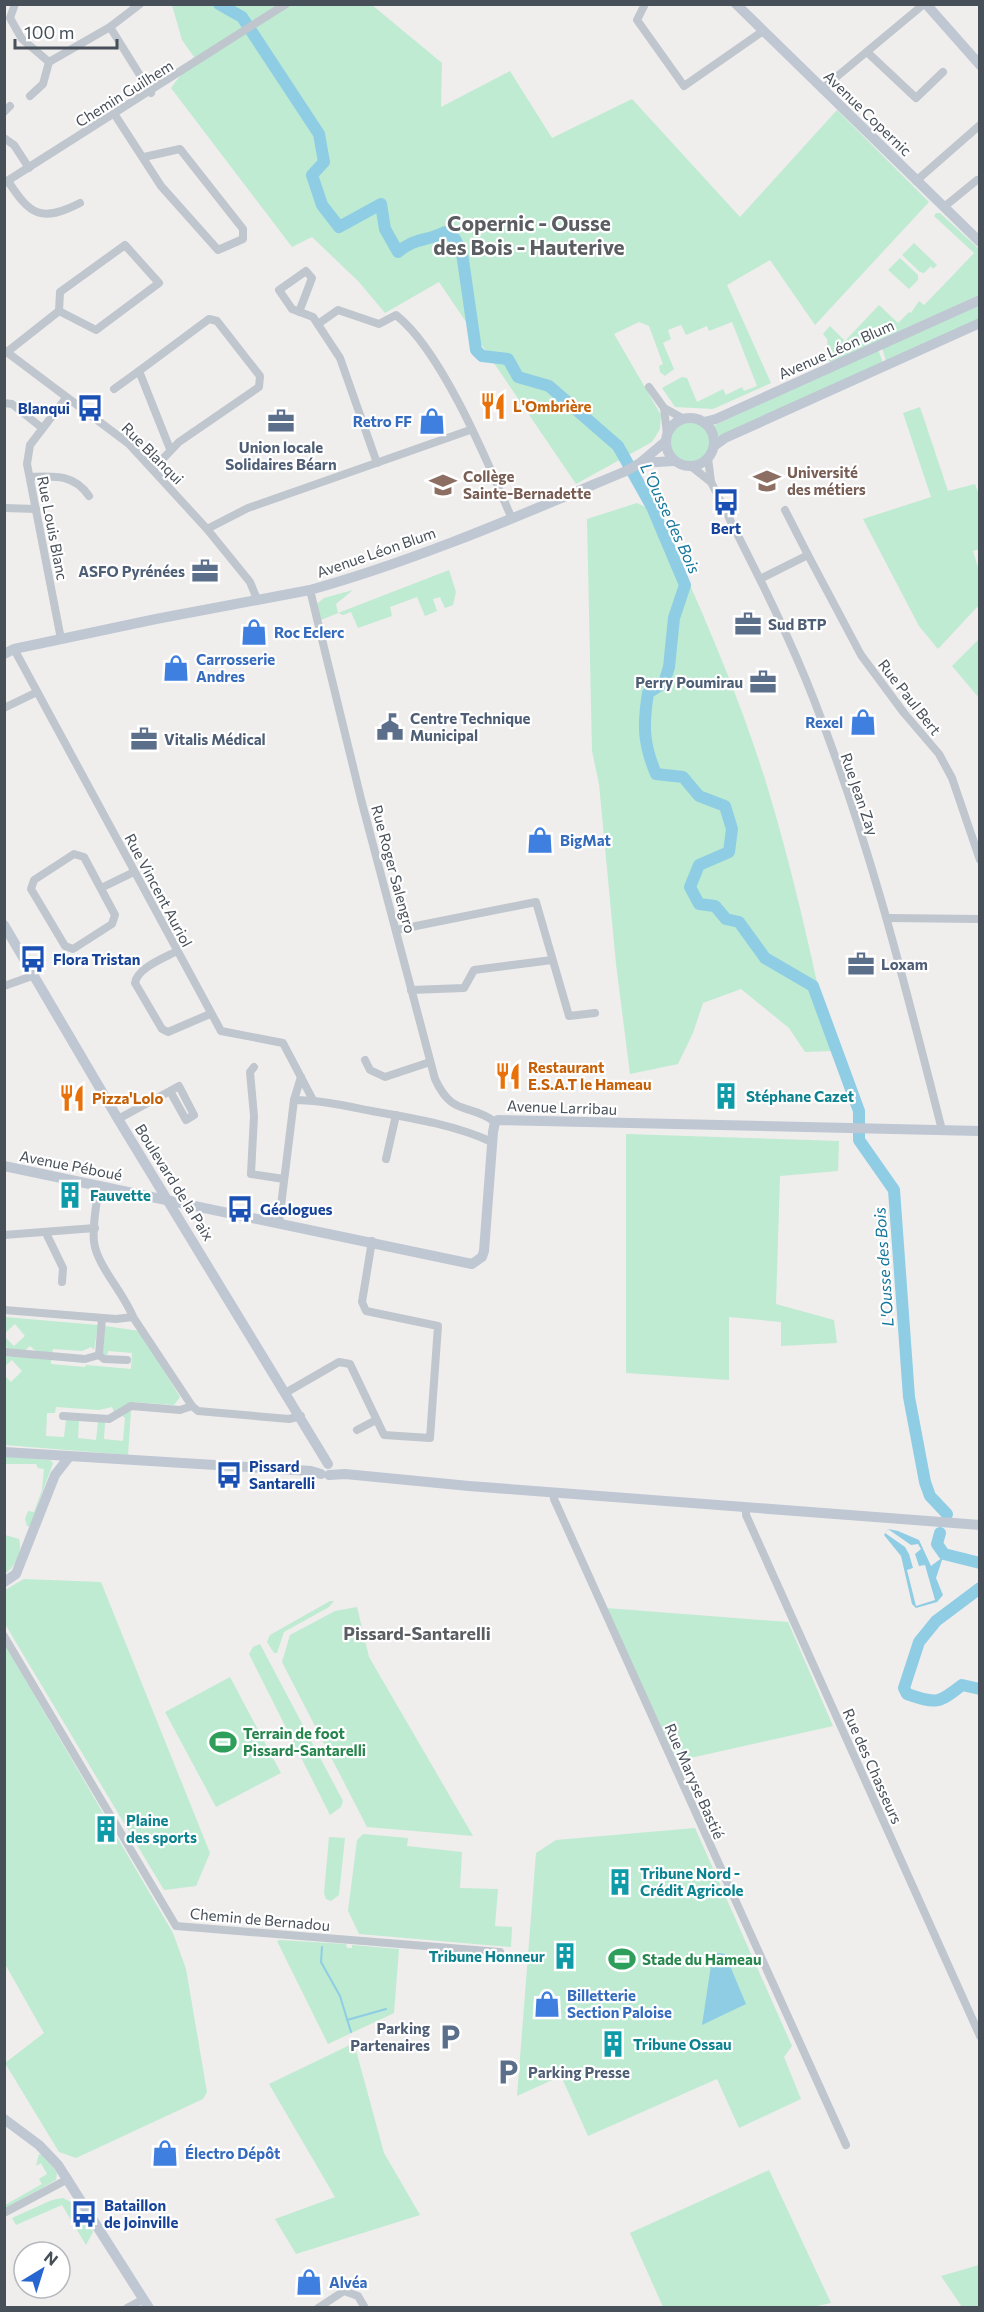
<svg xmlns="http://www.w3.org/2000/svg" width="984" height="2312" viewBox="0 0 984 2312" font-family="Commissioner,sans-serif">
	<rect width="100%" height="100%" fill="#f0eded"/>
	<g fill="#beebd2">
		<polygon points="172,5 372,5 442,63 441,107 510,71 552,138 632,99 740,217 837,110 929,202 815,325 770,260 727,285 771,383 713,409 675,407 662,388 682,377 687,378 697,402 723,389 726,395 742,387 744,391 757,386 732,322 709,331 707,326 686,335 681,325 668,330 671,339 663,343 674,369 665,376 660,372 659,366 663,364 649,326 639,322 614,334 661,415 660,429 652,442 576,484 439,282 385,313 359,282 312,237 292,247 171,88 194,57 182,40"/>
		<path d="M 936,213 L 940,213 L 979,249 L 979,295 L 833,363 L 829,361 L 827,339 L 823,334 L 830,326 L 845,341 L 879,305 L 898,323 L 909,312 L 911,313 L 919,301 L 924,305 C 939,290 959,269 974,253 L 934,216 Z"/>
		<polygon points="914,243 937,265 933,269 931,266 924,273 920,272 902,255"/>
		<polygon points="900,258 918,275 918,280 909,289 888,270"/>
		<polygon points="979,304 979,319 886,361 882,348"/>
		<polygon points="878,349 883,363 719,437 713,426"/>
		<polygon points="920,407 948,491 975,484 979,495 979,549 973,551 979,571 979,605 938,649 919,626 863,519 931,497 903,413"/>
		<circle cx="690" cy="442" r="20"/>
		<path d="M 637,503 C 668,515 678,558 690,585 C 719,651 747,720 768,789 C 794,875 813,963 832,1051 L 805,1052 L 789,1028 L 741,989 L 703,1003 L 693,1033 L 678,1064 L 630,1074 L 616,964 L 599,784 L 592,751 L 587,519 Z"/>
		<polygon points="449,570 456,592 453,605 445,608 440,597 433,599 437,611 425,616 417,597 390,607 392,616 358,628 351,612 343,615 338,613 321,620 317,604 324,598 353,590 336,604 338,613"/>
		<polygon points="979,639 979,698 952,666"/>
		<polygon points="626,1134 839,1141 838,1171 780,1176 776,1304 834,1320 837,1343 781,1346 781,1322 729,1317 729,1380 626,1373"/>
		<polygon points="5,1317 98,1325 94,1350 91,1347 82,1351 53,1349 52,1354 38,1353 30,1346 23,1352 7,1350 4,1336 14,1346 25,1336 15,1324 5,1333"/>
		<polygon points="105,1326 140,1331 180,1397 174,1405 132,1402 114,1412 112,1407 99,1410 56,1407 55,1413 47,1413 46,1436 64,1437 66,1419 79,1420 78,1438 96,1440 98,1422 105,1422 104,1439 123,1441 125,1418 121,1415 131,1411 128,1455 5,1445 4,1375 11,1382 22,1371 12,1360 5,1366 5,1356 51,1359 51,1364 85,1367 86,1365 131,1369 132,1353 108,1351 107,1356 103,1353"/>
		<polygon points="4,1456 50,1460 53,1463 30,1527 27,1526 25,1519 28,1511 34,1512 42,1490 44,1469 38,1468 36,1464 5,1464"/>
		<path d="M 5,1535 L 19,1539 C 23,1552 15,1566 5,1574 Z"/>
		<polygon points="24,1579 101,1582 210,1853 196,1886 164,1890 5,1624 5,1590"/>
		<polygon points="330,1601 334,1601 329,1607 284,1632 277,1653 274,1653 267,1642 270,1635"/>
		<polygon points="357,1607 369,1657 473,1836 367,1827 282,1662 290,1635 335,1611"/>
		<polygon points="606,1608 788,1622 833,1726 677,1761"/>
		<polygon points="260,1644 343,1801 341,1807 330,1815 249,1654 253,1647"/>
		<polygon points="5,1645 173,1933 186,1969 207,2092 203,2099 76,2158 59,2152 5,2063 44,2033 5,1964"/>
		<polygon points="230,1677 281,1773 216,1807 165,1712"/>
		<polygon points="695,1828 792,2046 784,2057 801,2099 739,2128 717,2079 588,2136 561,2076 517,2096 536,1853 556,1840"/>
		<polygon points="363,1834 408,1838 407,1846 462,1852 460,1888 498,1889 495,1926 512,1927 511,1947 359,1934 348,1911 357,1840"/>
		<polygon points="329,1837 345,1838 339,1895 331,1901 326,1899 324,1893"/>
		<polygon points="280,1940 346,1944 347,1948 352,1948 352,1945 399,1949 394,2013 328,2044 277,1941"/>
		<polygon points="354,2043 384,2153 420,2215 296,2254 275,2219 335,2197 269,2084"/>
		<polygon points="39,2154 45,2156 57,2173 56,2180 5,2209 5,2205 42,2184 39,2179 47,2174 41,2163 36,2166"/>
		<polygon points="769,2170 831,2303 808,2308 663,2307 630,2233"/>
		<polygon points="63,2198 75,2204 93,2232 86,2245 62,2205 16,2225 12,2218 52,2200"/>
		<polygon points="979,2265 979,2307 962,2307 941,2276"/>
	</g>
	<g fill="#8ecde4">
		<polygon points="888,1529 898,1531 919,1540 931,1566 943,1557 936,1578 943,1595 937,1602 916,1608 912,1604 901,1556 884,1535"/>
		<polygon points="713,1952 725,1954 746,2004 702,2025"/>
	</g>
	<polygon fill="#f0eded" points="888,1529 911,1545 918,1544 921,1549 915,1554 919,1566 925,1565 935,1600 916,1606 907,1570 913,1568 909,1554 905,1547 885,1533"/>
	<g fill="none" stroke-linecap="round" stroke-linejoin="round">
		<g stroke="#8ecde4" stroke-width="2">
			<polyline points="322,1947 321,1962 340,1996 351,2032"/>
			<polyline points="347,2020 386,2009"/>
		</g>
		<g stroke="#8ecde4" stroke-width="12">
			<path d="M 219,4 L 242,17 L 319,134 L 324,162 L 312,175 L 322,205 L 339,227 L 381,204 L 385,229 L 398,252 C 416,237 425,242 445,232 L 455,239 L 462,253 L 476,350 L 482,356 L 508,359 L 518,377 L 549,386 L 618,446 L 652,507 L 685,585 L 674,618 L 669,667 L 664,683 L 648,693 C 643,725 643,743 656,774 L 683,777 L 699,796 L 725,806 L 732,829 L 729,852 L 699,865 L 690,887 L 699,904 L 715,906 L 726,919 L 739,922 L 765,958 L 813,986 L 859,1111 L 859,1140 L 894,1190 L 909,1397 L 925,1482 L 930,1496 L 947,1514"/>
			<polyline points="940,1533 937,1544 944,1554 980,1563"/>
			<path d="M 980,1588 L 936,1621 L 919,1642 L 904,1688 L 907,1694 C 936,1704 938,1704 962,1685 L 980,1689"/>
		</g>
		<g stroke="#bfc6ce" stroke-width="8">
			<polyline points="15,4 10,18 22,39 49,62 110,27"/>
			<polyline points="140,4 110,27 151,93"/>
			<polyline points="645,4 637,20 684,86 763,31"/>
			<polyline points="867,52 916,98 943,72"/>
			<polyline points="822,89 924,4"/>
			<polyline points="30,96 43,84 49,62"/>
			<polyline points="4,112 10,106"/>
			<polyline points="115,115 161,186 218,250 243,239 243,229 180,149 144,157"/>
			<polyline points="4,138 14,145 29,168"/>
			<path d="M 8,181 C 30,215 41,223 80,203"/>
			<polyline points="916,181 980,125"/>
			<polyline points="4,183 286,4"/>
			<polyline points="944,207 977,180"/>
			<polyline points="299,312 312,278 306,271 279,290 292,309 313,317 340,358 377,463"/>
			<path d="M 318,324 L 338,310 L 379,324 L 396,315 C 442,351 488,463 512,519"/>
			<polyline points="4,350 129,444 207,529 250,582 257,599"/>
			<polyline points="7,352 59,311 96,330 159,283 125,245 60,292 59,311"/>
			<polyline points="649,387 664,408 667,434"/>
			<polyline points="114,389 139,371"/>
			<polyline points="4,403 12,404 42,428"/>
			<polyline points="664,408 684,419"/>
			<path d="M 708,458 L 711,482 C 747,554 785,625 814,700 C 869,839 905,985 942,1130"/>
			<polyline points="692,467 711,482"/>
			<polyline points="153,469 179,442 259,387 260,376 217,321 209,319 139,371 170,449"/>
			<path d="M 30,477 C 54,476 74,474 89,496"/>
			<polyline points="4,508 36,509"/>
			<polyline points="785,510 808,555"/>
			<polyline points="207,529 248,508 470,430"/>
			<polyline points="760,579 808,555 861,655 904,713 939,754 952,778 980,860"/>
			<path d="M 310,590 L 362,803 L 435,1079 C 453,1118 469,1102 495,1122"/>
			<polyline points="61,639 27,464 30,445 66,398"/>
			<polyline points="14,649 221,1031 283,1043 313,1100"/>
			<polyline points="4,708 37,692"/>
			<polygon points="74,854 84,857 115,915 112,924 73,949 65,946 31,889 34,880"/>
			<polyline points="101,888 134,872"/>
			<polyline points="888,918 980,919"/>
			<polyline points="396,930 536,902 569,1016 595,1013"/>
			<path d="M 177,951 C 164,958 137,968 135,983 L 162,1029 L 168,1032 L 210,1014"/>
			<polyline points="4,986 35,975"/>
			<polyline points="411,990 464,988 474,970 552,960"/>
			<polyline points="365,1060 370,1070 385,1077 430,1062"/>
			<polyline points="254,1067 250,1072 254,1116 251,1174 284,1179"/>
			<path d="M 294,1100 C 320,1100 346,1106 372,1111 C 412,1118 455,1125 492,1142"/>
			<polyline points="118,1119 170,1091 186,1120 194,1115 179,1086 170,1091"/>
			<polyline points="386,1159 396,1115"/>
			<path d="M 99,1185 C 97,1203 92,1224 94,1242 C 97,1266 124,1293 133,1317 L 192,1406"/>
			<polyline points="279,1222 294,1100 301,1077"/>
			<polyline points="46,1233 63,1268 62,1282"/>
			<polyline points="4,1235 95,1228"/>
			<polyline points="4,1310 116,1319 133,1317"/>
			<polyline points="4,1352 85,1359 99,1355 102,1318"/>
			<polyline points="99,1355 104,1359 127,1360"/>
			<polyline points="287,1392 339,1362 350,1364 384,1435 430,1438 438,1326 366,1311 362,1302 372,1241"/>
			<polyline points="63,1416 109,1419 131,1406 180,1410 192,1406 198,1411 289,1419 301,1416"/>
			<polyline points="357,1430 376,1420"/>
			<polyline points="553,1492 554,1499 846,2145"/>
			<polyline points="746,1508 746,1515 980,2036"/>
			<polyline points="4,1636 176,1926 500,1952"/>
			<polyline points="4,2213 68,2179"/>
			<polyline points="127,2308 144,2299"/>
			<polyline points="318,2308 344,2291 358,2296 365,2308"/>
		</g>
		<g stroke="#bfc7d3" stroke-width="10">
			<polyline points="736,4 980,242"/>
			<polyline points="926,4 980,65"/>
			<circle cx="690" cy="442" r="24"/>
			<polyline points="704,422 716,419 980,300"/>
			<polyline points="714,446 725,438 980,323"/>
			<polyline points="641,463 674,461"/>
			<path d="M 4,654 L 14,649 L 156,619 L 310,590 C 418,560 523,514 626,471 L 640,463 L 666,441"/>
			<polyline points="4,925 118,1119 328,1464"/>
			<polyline points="4,1166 472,1264 482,1257 484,1251 493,1132 495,1122 498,1120 980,1131"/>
			<polyline points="4,1452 311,1471 321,1474"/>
			<polyline points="329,1475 345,1474 469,1486 980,1525"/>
			<polyline points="4,1582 16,1574 55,1475 69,1457"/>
			<polyline points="4,2119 39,2145 58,2165 149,2308"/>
		</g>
	</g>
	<defs>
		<symbol id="restaurant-bare" viewBox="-9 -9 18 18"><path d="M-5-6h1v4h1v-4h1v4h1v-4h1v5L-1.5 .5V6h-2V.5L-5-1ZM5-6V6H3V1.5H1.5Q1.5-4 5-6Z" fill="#e8710a" stroke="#fff" stroke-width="2.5" paint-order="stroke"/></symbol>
		<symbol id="bus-bare" viewBox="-9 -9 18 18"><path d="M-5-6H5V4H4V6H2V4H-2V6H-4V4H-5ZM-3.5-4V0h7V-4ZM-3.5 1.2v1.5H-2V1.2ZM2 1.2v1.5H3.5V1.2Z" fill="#1a4fb4" stroke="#fff" stroke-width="2.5" paint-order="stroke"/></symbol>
		<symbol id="office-bare" viewBox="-9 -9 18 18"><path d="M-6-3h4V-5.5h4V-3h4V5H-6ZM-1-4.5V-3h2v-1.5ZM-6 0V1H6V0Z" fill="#5c6f8a" stroke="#fff" stroke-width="2.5" paint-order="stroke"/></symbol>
		<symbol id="shop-bare" viewBox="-9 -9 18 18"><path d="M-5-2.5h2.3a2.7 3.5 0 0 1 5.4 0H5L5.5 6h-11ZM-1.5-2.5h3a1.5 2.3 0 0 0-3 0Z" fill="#3f7fe0" stroke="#fff" stroke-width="2.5" paint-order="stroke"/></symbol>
		<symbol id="university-bare" viewBox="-9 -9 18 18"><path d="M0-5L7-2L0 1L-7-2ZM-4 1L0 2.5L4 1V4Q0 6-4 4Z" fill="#8d6e63" stroke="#fff" stroke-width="2.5" paint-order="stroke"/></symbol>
		<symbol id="school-bare" viewBox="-9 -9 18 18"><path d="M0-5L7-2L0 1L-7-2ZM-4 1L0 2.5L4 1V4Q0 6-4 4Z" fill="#8d6e63" stroke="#fff" stroke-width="2.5" paint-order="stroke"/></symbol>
		<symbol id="civic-bare" viewBox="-9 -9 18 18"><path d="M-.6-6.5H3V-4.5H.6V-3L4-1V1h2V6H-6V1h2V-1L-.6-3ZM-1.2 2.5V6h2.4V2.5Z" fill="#5c6f8a" stroke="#fff" stroke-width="2.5" paint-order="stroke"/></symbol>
		<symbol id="building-bare" viewBox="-9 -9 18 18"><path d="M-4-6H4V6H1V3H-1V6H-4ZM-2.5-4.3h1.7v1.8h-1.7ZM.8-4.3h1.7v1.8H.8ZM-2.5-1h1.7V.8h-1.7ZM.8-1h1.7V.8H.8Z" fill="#0f9aa8" stroke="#fff" stroke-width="2.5" paint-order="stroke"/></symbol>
		<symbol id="stadium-bare" viewBox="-9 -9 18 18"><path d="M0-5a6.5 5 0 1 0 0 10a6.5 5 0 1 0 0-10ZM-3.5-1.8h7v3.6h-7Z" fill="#2e9e5b" stroke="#fff" stroke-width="2.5" paint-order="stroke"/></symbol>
		<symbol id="parking-bare" viewBox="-9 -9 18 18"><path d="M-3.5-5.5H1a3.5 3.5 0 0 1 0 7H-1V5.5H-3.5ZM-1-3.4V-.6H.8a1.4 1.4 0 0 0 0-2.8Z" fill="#5c6f8a" stroke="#fff" stroke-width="2.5" paint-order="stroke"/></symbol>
	</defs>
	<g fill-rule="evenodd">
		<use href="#restaurant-bare" x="474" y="387" width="38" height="38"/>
		<use href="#bus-bare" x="71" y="389" width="38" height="38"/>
		<use href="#office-bare" x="262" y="402" width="38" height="38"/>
		<use href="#shop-bare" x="413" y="402" width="38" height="38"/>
		<use href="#university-bare" x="748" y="462" width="38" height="38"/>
		<use href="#school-bare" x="424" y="466" width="38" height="38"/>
		<use href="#bus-bare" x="707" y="483" width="38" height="38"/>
		<use href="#office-bare" x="186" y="552" width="38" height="38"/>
		<use href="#office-bare" x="729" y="605" width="38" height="38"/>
		<use href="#shop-bare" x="235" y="613" width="38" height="38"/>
		<use href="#shop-bare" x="157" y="649" width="38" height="38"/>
		<use href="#office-bare" x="744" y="663" width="38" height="38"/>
		<use href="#shop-bare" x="844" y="703" width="38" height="38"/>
		<use href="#civic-bare" x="371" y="708" width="38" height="38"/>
		<use href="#office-bare" x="125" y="720" width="38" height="38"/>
		<use href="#shop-bare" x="521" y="821" width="38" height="38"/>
		<use href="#bus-bare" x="14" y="940" width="38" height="38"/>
		<use href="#office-bare" x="842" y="945" width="38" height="38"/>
		<use href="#restaurant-bare" x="489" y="1057" width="38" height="38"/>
		<use href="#building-bare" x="707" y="1077" width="38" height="38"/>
		<use href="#restaurant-bare" x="53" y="1079" width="38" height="38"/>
		<use href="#building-bare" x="51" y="1176" width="38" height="38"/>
		<use href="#bus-bare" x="221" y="1190" width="38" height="38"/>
		<use href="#bus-bare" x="210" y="1456" width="38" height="38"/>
		<use href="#stadium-bare" x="204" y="1723" width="38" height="38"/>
		<use href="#building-bare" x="87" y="1810" width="38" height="38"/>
		<use href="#building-bare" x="601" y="1863" width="38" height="38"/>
		<use href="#building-bare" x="546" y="1937" width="38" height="38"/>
		<use href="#stadium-bare" x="603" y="1940" width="38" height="38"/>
		<use href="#shop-bare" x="528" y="1985" width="38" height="38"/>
		<use href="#parking-bare" x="431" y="2018" width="38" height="38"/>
		<use href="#building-bare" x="594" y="2025" width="38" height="38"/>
		<use href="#parking-bare" x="489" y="2053" width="38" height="38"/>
		<use href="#shop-bare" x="146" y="2134" width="38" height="38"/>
		<use href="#bus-bare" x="65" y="2195" width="38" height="38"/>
		<use href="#shop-bare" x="290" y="2263" width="38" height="38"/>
	</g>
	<g text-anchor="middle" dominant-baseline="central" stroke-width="4.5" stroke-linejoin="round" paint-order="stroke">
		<g font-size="15" fill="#474f59" stroke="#fff">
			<text transform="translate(124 93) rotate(-32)">Chemin Guilhem</text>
			<text transform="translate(868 113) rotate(44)">Avenue Copernic</text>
			<text transform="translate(836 349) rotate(-24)">Avenue Léon Blum</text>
			<text transform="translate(153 453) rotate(45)">Rue Blanqui</text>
			<text transform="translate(53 528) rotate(79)">Rue Louis Blanc</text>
			<text transform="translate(376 552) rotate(-19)">Avenue Léon Blum</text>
			<text transform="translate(910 697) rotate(52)">Rue Paul Bert</text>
			<text transform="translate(860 794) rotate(71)">Rue Jean Zay</text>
			<text transform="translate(394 869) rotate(75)">Rue Roger Salengro</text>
			<text transform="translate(159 890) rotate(62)">Rue Vincent Auriol</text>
			<text transform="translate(562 1107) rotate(2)">Avenue Larribau</text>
			<text transform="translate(71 1165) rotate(11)">Avenue Péboué</text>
			<text transform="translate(175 1182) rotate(58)">Boulevard de la Paix</text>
			<text transform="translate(873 1766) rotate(66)">Rue des Chasseurs</text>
			<text transform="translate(695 1781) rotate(66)">Rue Maryse Bastié</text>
			<text transform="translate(260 1919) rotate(5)">Chemin de Bernadou</text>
		</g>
		<g font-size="15" font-weight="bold" fill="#c56008" stroke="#fff" text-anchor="start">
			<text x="513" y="406">L'Ombrière</text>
			<text x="528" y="1067">Restaurant<tspan x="528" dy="17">E.S.A.T le Hameau</tspan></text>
			<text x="92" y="1098">Pizza'Lolo</text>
		</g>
		<g font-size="15" font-weight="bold" fill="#164399" stroke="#fff" text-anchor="start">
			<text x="70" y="408" text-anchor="end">Blanqui</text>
			<text x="726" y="528" text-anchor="middle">Bert</text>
			<text x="53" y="959">Flora Tristan</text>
			<text x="260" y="1209">Géologues</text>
			<text x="249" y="1466">Pissard<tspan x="249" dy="17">Santarelli</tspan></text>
			<text x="104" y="2205">Bataillon<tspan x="104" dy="17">de Joinville</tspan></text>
		</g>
		<g font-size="15" font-weight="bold" fill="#366cbe" stroke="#fff" text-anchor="start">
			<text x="412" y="421" text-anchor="end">Retro FF</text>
			<text x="274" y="632">Roc Eclerc</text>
			<text x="196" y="659">Carrosserie<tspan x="196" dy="17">Andres</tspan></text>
			<text x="843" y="722" text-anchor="end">Rexel</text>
			<text x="560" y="840">BigMat</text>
			<text x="567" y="1995">Billetterie<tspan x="567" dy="17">Section Paloise</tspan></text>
			<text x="185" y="2153">Électro Dépôt</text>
			<text x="329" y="2282">Alvéa</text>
		</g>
		<g font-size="15" font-weight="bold" fill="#4e5e75" stroke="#fff" text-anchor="start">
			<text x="281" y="447" text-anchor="middle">Union locale<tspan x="281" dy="17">Solidaires Béarn</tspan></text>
			<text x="185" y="571" text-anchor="end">ASFO Pyrénées</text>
			<text x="768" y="624">Sud BTP</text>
			<text x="743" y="682" text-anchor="end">Perry Poumirau</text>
			<text x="410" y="718">Centre Technique<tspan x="410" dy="17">Municipal</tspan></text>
			<text x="164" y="739">Vitalis Médical</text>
			<text x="881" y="964">Loxam</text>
			<text x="430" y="2028" text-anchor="end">Parking<tspan x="430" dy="17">Partenaires</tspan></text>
			<text x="528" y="2072">Parking Presse</text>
		</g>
		<g font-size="15" font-weight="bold" fill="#785e54" stroke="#fff" text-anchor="start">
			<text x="787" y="472">Université<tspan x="787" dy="17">des métiers</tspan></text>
			<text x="463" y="476">Collège<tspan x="463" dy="17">Sainte-Bernadette</tspan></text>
		</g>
		<g font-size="15" font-weight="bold" fill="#0d838f" stroke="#fff" text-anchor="start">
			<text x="746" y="1096">Stéphane Cazet</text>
			<text x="90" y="1195">Fauvette</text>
			<text x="126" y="1820">Plaine<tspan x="126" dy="17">des sports</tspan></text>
			<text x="640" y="1873">Tribune Nord -<tspan x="640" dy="17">Crédit Agricole</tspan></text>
			<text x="545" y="1956" text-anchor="end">Tribune Honneur</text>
			<text x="633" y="2044">Tribune Ossau</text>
		</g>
		<g font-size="15" font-weight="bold" fill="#27864d" stroke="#fff" text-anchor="start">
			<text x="243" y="1733">Terrain de foot<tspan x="243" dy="17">Pissard-Santarelli</tspan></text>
			<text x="642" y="1959">Stade du Hameau</text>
		</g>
		<g font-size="16" font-style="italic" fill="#17779c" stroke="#fff">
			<text transform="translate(671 518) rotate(65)">L'Ousse des Bois</text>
			<text transform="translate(883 1267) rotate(-94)">L'Ousse des Bois</text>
		</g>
		<g font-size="18" font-weight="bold" fill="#5a5d61" stroke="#fff">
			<text x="417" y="1633">Pissard-Santarelli</text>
		</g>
		<g font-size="21" font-weight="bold" fill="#5a5d61" stroke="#fff">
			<text x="529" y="222">Copernic - Ousse<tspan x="529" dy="24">des Bois - Hauterive</tspan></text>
		</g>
	</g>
	<rect width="984" height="2312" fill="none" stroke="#474f59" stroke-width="12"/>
	<g transform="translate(42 2270) rotate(38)"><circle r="28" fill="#ffffff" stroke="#b5b9bd" stroke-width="1.5"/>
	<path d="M0-4.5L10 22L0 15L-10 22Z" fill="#2766d0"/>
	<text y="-9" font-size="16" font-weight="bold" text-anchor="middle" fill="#474f59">N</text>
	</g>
	<path d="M15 39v9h102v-9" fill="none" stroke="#474f59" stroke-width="3"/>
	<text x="24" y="39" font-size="18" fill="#474f59" stroke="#ffffff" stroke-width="4.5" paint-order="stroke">100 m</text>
</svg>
